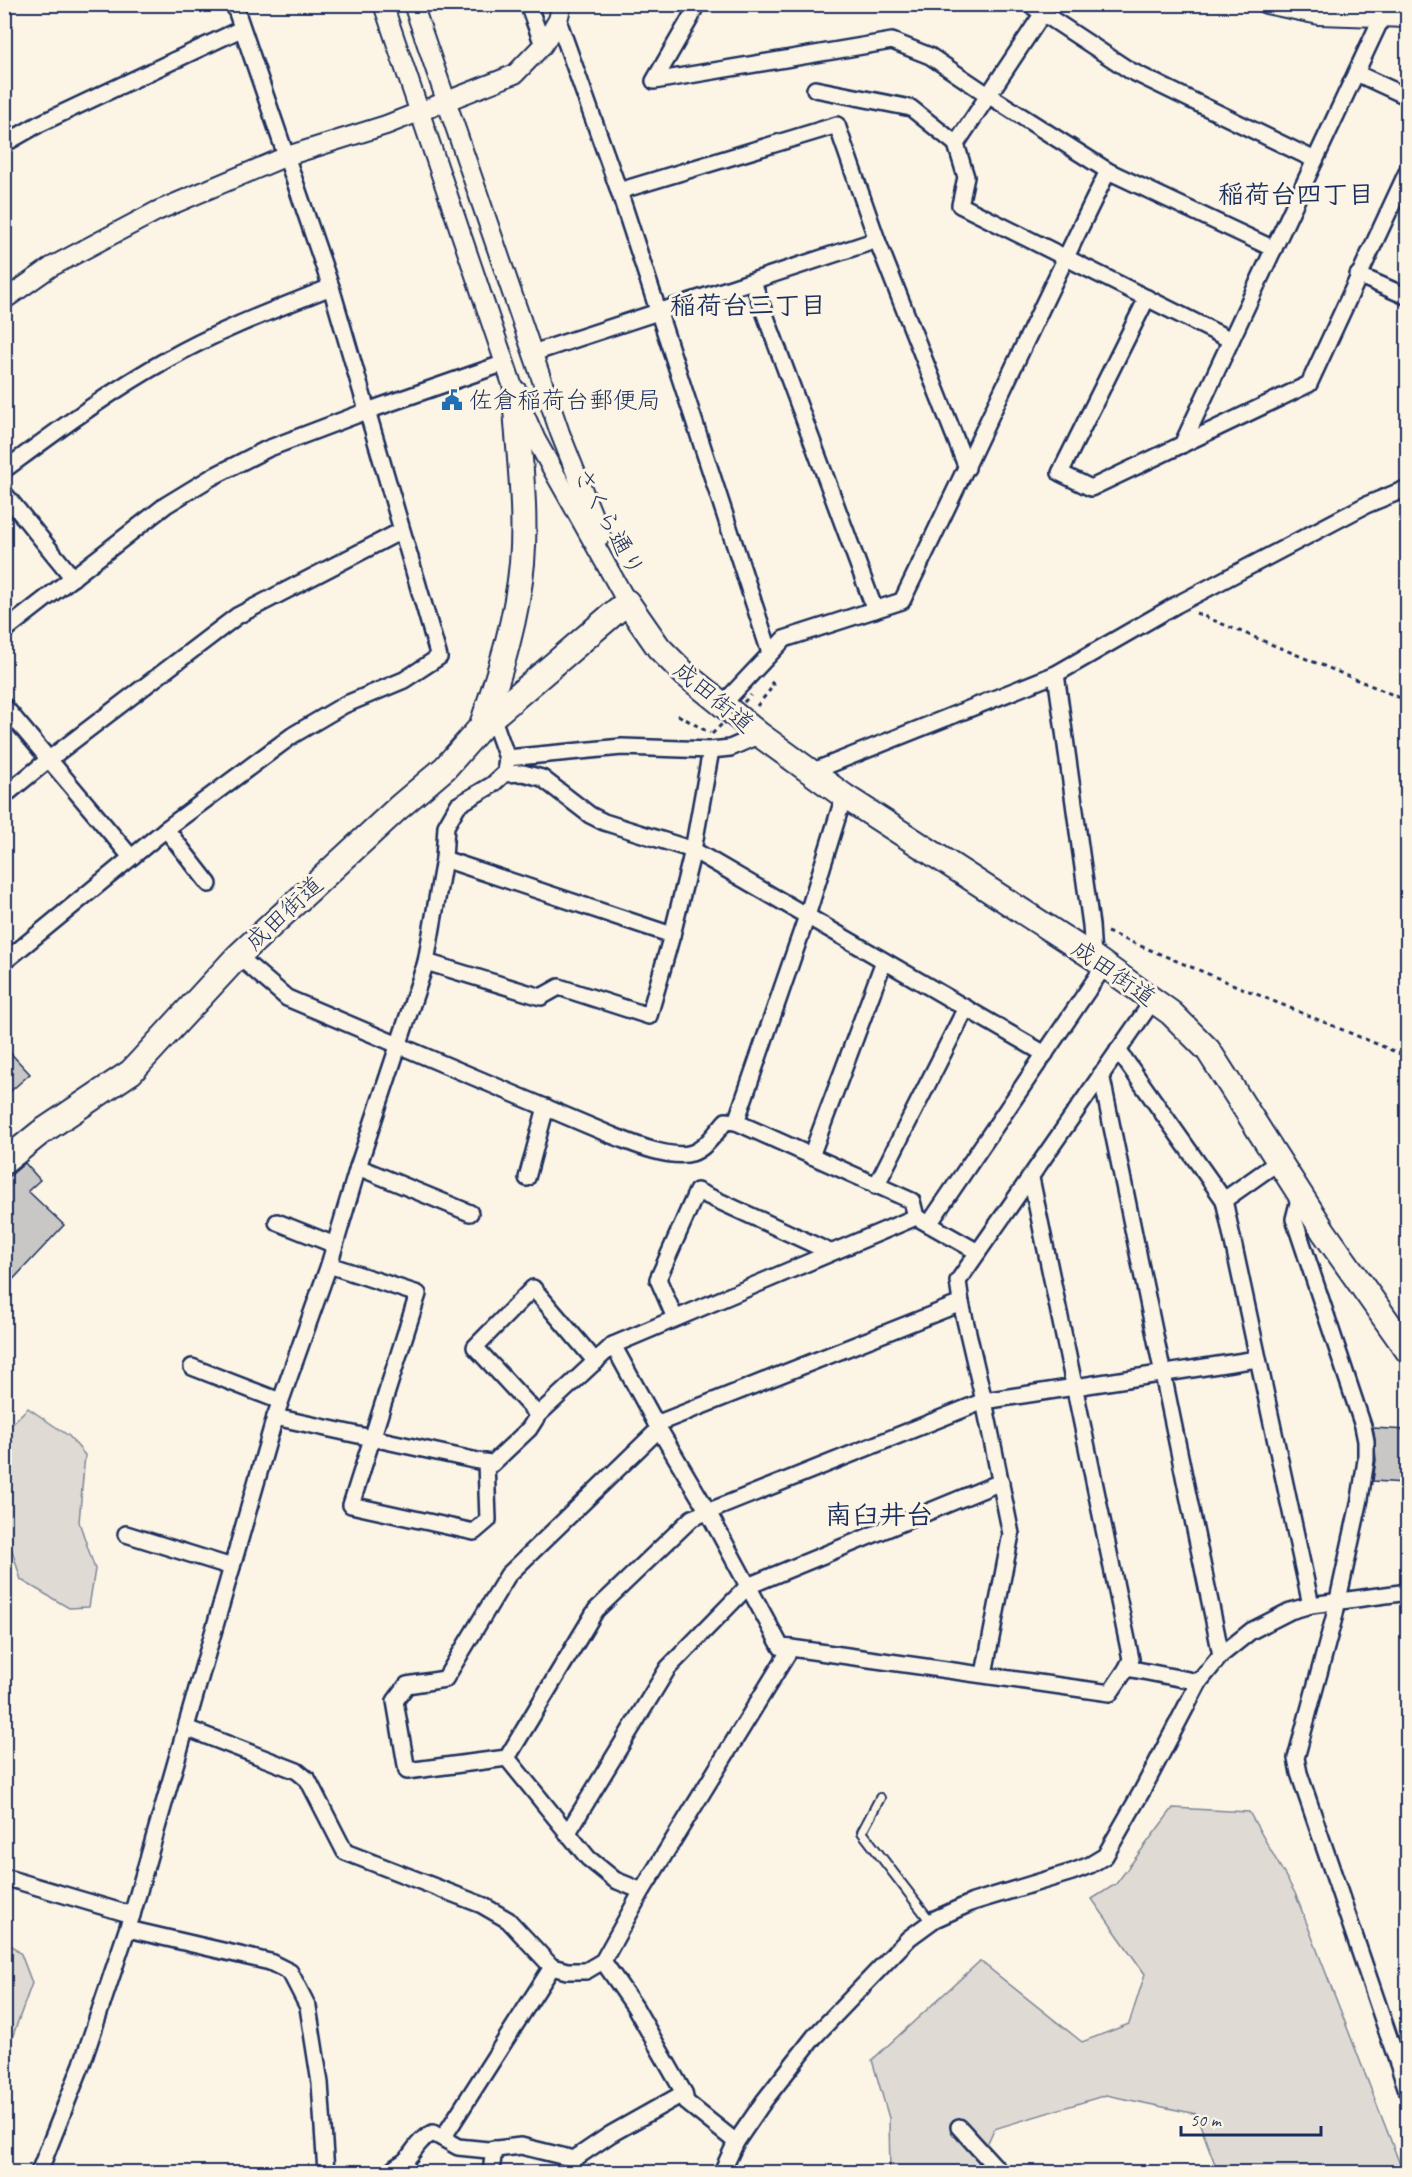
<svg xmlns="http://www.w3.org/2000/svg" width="1412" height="2177" viewBox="0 0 1412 2177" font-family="Caveat,'Klee One',sans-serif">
	<rect width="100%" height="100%" fill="#fcf5e5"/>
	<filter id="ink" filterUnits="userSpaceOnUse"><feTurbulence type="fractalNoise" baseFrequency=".0167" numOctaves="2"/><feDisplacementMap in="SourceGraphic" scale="12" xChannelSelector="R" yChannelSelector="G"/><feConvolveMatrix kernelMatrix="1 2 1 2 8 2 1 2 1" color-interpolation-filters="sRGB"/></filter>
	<g filter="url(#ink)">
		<g fill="#dfdbd4" stroke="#7d8599" stroke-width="1.5">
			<polygon points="28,1408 69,1436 85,1455 79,1522 95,1569 89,1607 69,1608 21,1580 5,1527 5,1430"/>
			<polygon points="1173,1808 1249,1812 1295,1893 1403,2172 1218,2172 1196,2114 1106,2095 994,2129 975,2172 890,2172 889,2118 872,2060 980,1961 1082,2042 1129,2024 1145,1974 1092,1899 1116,1884"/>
			<polygon points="5,1939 21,1954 32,1983 12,2038 5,2052"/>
		</g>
		<g fill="#c8c7c6" stroke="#1b2f5e" stroke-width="1.5">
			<polygon points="4,1046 30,1074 4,1097"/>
			<polygon points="25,1163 40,1180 28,1191 64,1225 4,1289 4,1181"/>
			<polygon points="1373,1428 1407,1430 1405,1483 1373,1481 1376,1460"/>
		</g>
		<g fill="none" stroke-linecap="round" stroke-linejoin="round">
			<defs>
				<polyline id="service" points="880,1798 862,1832 931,1922"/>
				<g id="minor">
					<polyline points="528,4 543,45"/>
					<polyline points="696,4 691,17 654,81 892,41 930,56 988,95 1108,171 1274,249"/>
					<polyline points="1029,4 1129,70 1315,160"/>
					<polyline points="558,20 619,191 770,653"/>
					<polyline points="1356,73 1408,97"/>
					<polyline points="815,89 911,108 956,144 966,177 960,205 1231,340"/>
					<polyline points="4,144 39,124 241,29"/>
					<polyline points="956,144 1049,4"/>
					<polyline points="619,191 837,125 877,240 967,468"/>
					<polyline points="1358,275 1408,297"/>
					<polyline points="753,282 875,610"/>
					<polyline points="1147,298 1060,473 1091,488 1309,384 1408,170"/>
					<polyline points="533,353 877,240"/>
					<polyline points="1182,445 1382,17"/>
					<path d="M 4,470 C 57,431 110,391 168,359 C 219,330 276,309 331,287"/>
					<polyline points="4,493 73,578"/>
					<polyline points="4,631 166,505 212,477 267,449 367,411 505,363"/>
					<polyline points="1056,674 1091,925 1093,957"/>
					<path d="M 722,705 L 784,639 L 902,601 C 972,458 1037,314 1108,171"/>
					<polyline points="4,706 131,857"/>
					<polyline points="492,716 507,758 506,765"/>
					<polyline points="507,758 622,747 711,750 730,748 760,735"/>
					<polyline points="811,772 1056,674 1176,605 1366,505 1408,488"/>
					<polyline points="4,796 48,760 237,616 401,531"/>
					<polyline points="844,796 807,916 736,1122 912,1201 916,1217"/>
					<polyline points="166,829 209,884"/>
					<polyline points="444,859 672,935"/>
					<path d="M 238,956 L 287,998 L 611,1135 C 631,1143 671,1160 692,1153 C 706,1148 716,1132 726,1121 L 736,1122"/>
					<polyline points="4,962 166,829 293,735 344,705 404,680 439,657 331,287 234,4"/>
					<polyline points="426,962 541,997 559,987 649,1016 672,935 693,850 711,750"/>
					<polyline points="1118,1050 1224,1200 1311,1605"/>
					<polyline points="1101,1074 1221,1655"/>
					<polyline points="811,1156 884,961"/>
					<polyline points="358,1167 470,1213"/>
					<polyline points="527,1178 546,1107"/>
					<polyline points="1031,1178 1131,1659 1127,1668"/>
					<polyline points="876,1186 966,1008"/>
					<polyline points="1300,1195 1294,1219 1363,1426 1366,1441 1366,1460 1360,1499 1334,1618 1296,1758 1299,1773 1408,2093"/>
					<polyline points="1224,1200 1278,1162"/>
					<polyline points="277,1222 335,1245"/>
					<polyline points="929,1224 1105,965"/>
					<polyline points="329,1265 418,1294 351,1505 474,1532 488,1520 486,1462"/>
					<polyline points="675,1318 658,1279 697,1191 830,1252"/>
					<polyline points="613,1345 659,1429 707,1510 781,1647 791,1648"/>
					<polyline points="192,1367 280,1401"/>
					<polyline points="538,1415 475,1347 533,1288 596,1362"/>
					<polyline points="275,1417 492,1464 529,1429 538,1415 613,1345 916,1217 978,1252"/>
					<polyline points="656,1424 961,1303"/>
					<polyline points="126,1534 232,1567"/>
					<polyline points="984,1674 1011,1534 984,1401 961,1303 958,1281 1154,999"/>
					<polyline points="186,1728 297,1771 308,1780 345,1852 482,1905 508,1920 552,1967 567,1971 586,1971 603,1961 642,1891 791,1648 1110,1693 1127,1668 1199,1682"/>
					<polyline points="507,1758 596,1610 692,1518 984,1401 1257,1359"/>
					<polyline points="507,1758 407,1771 395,1701 407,1685 445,1679 508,1575 659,1429"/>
					<polyline points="507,1758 588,1858 615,1880 642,1891"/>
					<polyline points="567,1834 668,1668 748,1586 1001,1482"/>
					<polyline points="4,1877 132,1915"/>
					<polyline points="128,1929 270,1962 290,1972 308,2007 320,2083 326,2172"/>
					<polyline points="603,1961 635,2007 684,2093"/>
					<polyline points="959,2127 1000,2172"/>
					<polyline points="443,2138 552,1967"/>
					<polyline points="39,2172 82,2064 132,1915 275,1417 329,1265 358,1167 426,962 444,859 446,826 458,805 492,785 504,774 523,773 542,778 590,815 604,822 693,850 1045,1054"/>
					<path d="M 391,2172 C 395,2166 401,2165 406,2160 C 418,2147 415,2143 433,2133 L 458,2147 L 488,2150 L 521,2146 L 574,2159 L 611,2134 L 684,2093 L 686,2102 L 736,2142"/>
					<polyline points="491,2172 494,2149"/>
					<polyline points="722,2172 736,2142 764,2101 814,2037 909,1938 935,1919 973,1902 1072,1872 1090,1865 1105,1856 1142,1791 1199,1682 1221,1655 1251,1631 1290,1611 1311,1605 1408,1592"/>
				</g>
				<g id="tertiary">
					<polyline points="383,4 515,393 536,440 627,602"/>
					<polyline points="413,4 560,433 601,536"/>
					<polyline points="1266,4 1319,15 1408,18"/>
					<polyline points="4,300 51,267 157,211 287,156 386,125 515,74 543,45 558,20 562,4"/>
				</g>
				<g id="trunk">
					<path d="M 483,722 C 501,670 517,618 522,563 C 527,507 518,449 515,393"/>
					<polyline points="4,1162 40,1133 131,1072 238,956 398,808 445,768 483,725 627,602 659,648 686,675 760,735 844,796 1093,957 1171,1013 1208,1050 1324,1232 1408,1351"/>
				</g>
			</defs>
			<use href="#service" stroke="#1b2f5e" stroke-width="12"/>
			<use href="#minor" stroke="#1b2f5e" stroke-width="20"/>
			<use href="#tertiary" stroke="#1b2f5e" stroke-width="22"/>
			<use href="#trunk" stroke="#1b2f5e" stroke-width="28"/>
			<g stroke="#1b2f5e" stroke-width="3" stroke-dasharray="4.5 4.5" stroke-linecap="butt">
				<polyline points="1196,613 1408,701"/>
				<polyline points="757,706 774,685 768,679"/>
				<polyline points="678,715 710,733"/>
				<polyline points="1107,932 1408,1057"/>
			</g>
			<use href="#service" stroke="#fcf5e5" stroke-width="8"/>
			<use href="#minor" stroke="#fcf5e5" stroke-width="15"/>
			<use href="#tertiary" stroke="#fcf5e5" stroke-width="18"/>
			<use href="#trunk" stroke="#fcf5e5" stroke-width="24"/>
			<polyline stroke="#1b2f5e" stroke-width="3" stroke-dasharray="4.5 4.5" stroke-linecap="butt" points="712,734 751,695"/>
		</g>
	</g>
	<defs>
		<symbol id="civic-bare" viewBox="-9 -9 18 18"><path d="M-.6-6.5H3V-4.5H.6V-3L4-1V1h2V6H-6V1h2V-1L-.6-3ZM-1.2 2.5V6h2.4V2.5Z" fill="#1f6fb2" stroke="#fcf5e5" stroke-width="2.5" paint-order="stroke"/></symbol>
	</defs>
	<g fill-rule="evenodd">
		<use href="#civic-bare" x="437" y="385" width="30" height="30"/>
	</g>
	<g text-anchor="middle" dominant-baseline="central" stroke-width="6" stroke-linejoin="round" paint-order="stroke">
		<g font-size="24" fill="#1b2f5e" stroke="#fcf5e5" text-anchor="start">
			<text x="469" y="400">佐倉稲荷台郵便局</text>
		</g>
		<g font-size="24" fill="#1b2f5e" stroke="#fcf5e5">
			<text transform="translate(609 522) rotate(61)">さくら通り</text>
			<text transform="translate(714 697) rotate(40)">成田街道</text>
			<text transform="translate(284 913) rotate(-43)">成田街道</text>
			<text transform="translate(1114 973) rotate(35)">成田街道</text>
		</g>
		<g font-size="26" font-weight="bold" fill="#1b2f5e" stroke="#fcf5e5">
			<text x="1296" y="194">稲荷台四丁目</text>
			<text x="748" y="305">稲荷台三丁目</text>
		</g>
		<g font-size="27" font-weight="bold" fill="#1b2f5e" stroke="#fcf5e5">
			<text x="879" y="1515">南臼井台</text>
		</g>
	</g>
	<rect width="1412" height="2177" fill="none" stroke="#fcf5e5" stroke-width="24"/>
	<rect x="12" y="12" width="1388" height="2153" fill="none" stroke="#1b2f5e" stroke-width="2" filter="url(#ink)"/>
	<path d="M1181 2126v9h140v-9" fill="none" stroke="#1b2f5e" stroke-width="3"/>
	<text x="1190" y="2126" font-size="18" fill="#1b2f5e" stroke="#fcf5e5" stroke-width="4.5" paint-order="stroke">50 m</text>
</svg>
